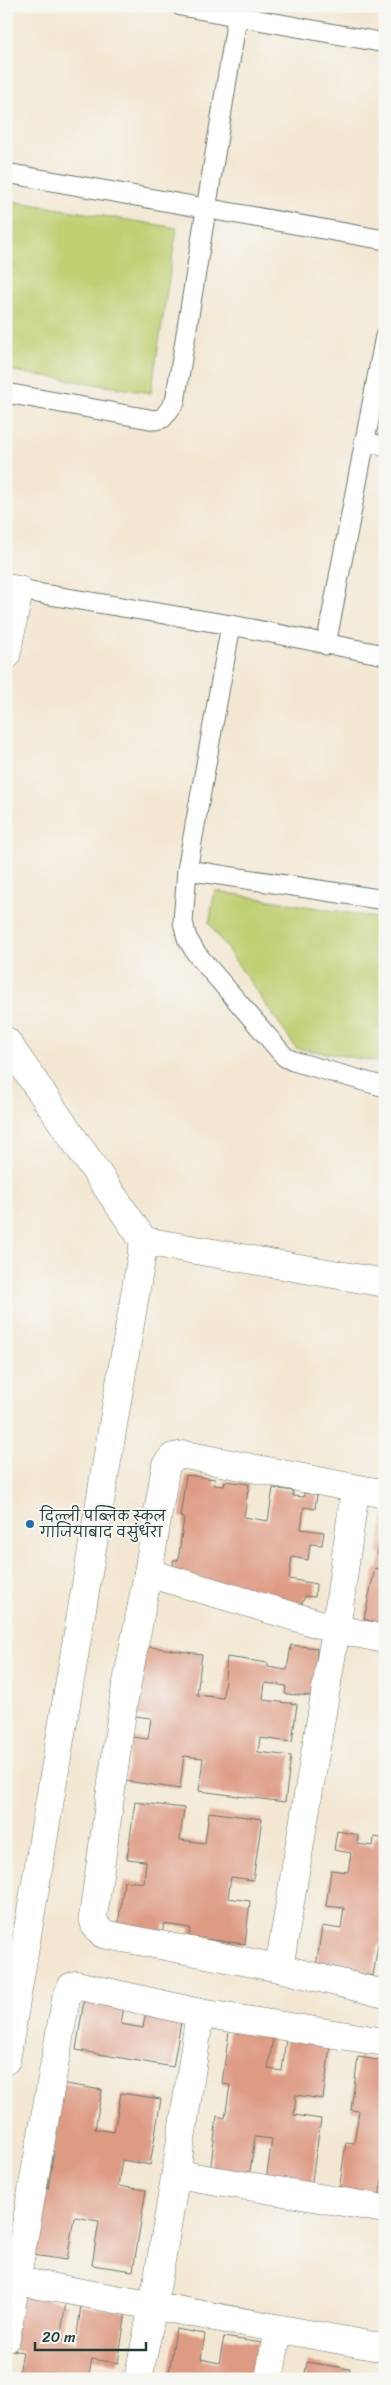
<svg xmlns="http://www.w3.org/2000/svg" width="391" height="2385" viewBox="0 0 391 2385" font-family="Sriracha,'Playpen Sans Deva',sans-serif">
	<rect width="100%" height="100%" fill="#f6f6f2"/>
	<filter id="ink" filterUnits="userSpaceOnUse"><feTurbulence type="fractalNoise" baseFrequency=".02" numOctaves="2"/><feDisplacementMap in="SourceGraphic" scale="10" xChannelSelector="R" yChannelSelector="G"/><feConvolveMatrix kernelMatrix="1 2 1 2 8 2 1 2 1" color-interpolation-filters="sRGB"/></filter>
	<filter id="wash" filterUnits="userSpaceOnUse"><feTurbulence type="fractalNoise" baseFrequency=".0096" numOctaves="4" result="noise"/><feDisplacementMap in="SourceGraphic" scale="20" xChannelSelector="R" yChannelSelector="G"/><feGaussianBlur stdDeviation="1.12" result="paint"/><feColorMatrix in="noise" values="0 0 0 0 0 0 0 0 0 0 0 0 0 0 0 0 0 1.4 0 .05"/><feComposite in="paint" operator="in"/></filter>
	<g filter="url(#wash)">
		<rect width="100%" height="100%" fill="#f3e7d2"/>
		<g fill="#bfcf72" stroke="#6f8653">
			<polygon points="6,200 177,228 151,393 6,370"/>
			<polygon points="215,891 385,919 385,1063 296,1048 209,923"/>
		</g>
		<g id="blocks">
			<g fill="#de9b84">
				<polygon points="186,1475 215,1479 214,1485 224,1486 225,1481 249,1484 244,1517 268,1521 273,1488 293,1491 293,1496 304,1497 304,1493 317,1494 315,1509 304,1507 301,1529 324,1532 322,1545 310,1544 308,1560 292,1557 289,1579 316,1584 315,1597 305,1596 302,1604 174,1573 173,1560 178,1560 184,1518 180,1517"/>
				<polygon points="384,1513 385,1513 385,1626 364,1619 375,1568 378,1569 381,1555 377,1554"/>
				<polygon points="291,1645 317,1648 314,1696 285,1694 286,1686 265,1683 263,1700 297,1704 292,1742 260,1738 258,1752 291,1756 285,1802 199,1791 203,1758 184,1756 180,1789 126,1781 132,1737 148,1739 151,1718 134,1716 143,1646 202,1654 197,1695 223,1698 227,1657 268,1663 268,1667 287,1670"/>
				<polygon points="135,1802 184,1808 180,1840 205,1843 209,1812 262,1819 253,1880 231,1877 228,1898 250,1901 245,1944 189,1937 190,1928 164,1924 162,1933 118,1927 124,1881 144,1883 146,1861 127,1859"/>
				<polygon points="337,1831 358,1835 357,1844 373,1846 374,1837 385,1839 385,1946 378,1945 373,1976 316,1967 322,1926 341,1929 344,1908 326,1906 331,1870 348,1872 351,1853 334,1850"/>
				<polygon points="84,2000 124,2007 121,2024 143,2028 146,2011 182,2017 173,2067 76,2050"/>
				<polygon points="229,2031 273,2038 268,2069 282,2071 286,2039 330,2046 323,2099 296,2095 294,2115 321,2119 311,2187 266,2180 272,2139 255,2137 249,2178 210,2172 217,2116 225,2118 230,2085 222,2084"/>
				<polygon points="358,2057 385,2061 385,2163 378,2204 338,2198 346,2142 354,2143 359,2111 351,2110"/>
				<polygon points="54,2082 102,2090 95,2129 114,2132 121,2093 161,2099 150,2165 122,2160 118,2186 146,2190 133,2271 92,2265 99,2221 74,2217 67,2260 26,2254 37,2187 48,2189 54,2150 43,2148"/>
				<polygon points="20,2295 66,2303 60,2339 76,2342 81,2305 126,2312 118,2363 92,2359 88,2379 18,2379 23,2352 11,2350"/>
				<polygon points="176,2329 205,2334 201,2359 219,2363 224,2337 267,2344 261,2379 168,2379"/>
				<polygon points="307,2362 350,2369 348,2379 304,2379"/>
				<polygon points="372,2373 385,2375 385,2379 371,2379"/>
			</g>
		</g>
	</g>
	<g filter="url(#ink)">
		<use href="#blocks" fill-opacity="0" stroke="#69786b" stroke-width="1"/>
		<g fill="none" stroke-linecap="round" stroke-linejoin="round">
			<defs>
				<g id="lane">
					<polyline points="181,6 385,43"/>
					<polyline points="6,173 385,240"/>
					<polyline points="6,393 155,420 163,418 175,402 237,18"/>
					<polyline points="364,442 385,446"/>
					<polyline points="19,590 231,625 385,655"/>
					<polyline points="231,625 187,870 183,922 187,938 196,953 285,1057 293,1061 385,1087"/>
					<polyline points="326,645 385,336"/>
					<polyline points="187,870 385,900"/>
				</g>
				<g id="street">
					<polyline points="6,588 19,590 6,656"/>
					<polyline points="6,1041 144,1241 6,2060"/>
					<polyline points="144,1241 385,1283"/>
					<polyline points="385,1494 185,1455 173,1457 166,1465 148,1573 124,1698 93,1917 95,1925 103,1934 279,1968 385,1994"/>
					<polyline points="148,1573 336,1629 385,1639"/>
					<polyline points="279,1968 336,1629 355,1490"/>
					<polyline points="176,2174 385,2209"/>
					<polyline points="6,2279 385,2348"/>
					<polyline points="6,2338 66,1999 71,1987 76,1985 200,2013 385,2042"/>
					<path d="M 138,2379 C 164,2258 182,2135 200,2013"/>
					<polyline points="269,2379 278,2329"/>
				</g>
			</defs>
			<use href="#lane" stroke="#69786b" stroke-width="21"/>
			<use href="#street" stroke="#69786b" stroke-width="29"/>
			<use href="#lane" stroke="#fff" stroke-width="19"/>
			<use href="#street" stroke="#fff" stroke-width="28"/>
		</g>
	</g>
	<circle fill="#1f6fb2" stroke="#f6f6f2" stroke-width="2" cx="30" cy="1524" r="5"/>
	<g text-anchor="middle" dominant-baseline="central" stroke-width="4" stroke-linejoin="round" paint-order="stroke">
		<g font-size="14" fill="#1f3d34" stroke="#f6f6f2" text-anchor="start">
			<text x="40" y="1516">दिल्ली पब्लिक स्कूल<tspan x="40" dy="16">गाजियाबाद वसुंधरा</tspan></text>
		</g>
	</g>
	<rect width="391" height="2385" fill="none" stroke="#f6f6f2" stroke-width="25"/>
	<path d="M35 2342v8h111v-8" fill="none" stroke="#1f3d34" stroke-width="2.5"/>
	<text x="42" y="2342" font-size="15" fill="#1f3d34" stroke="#f6f6f2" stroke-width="4" paint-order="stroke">20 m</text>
</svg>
